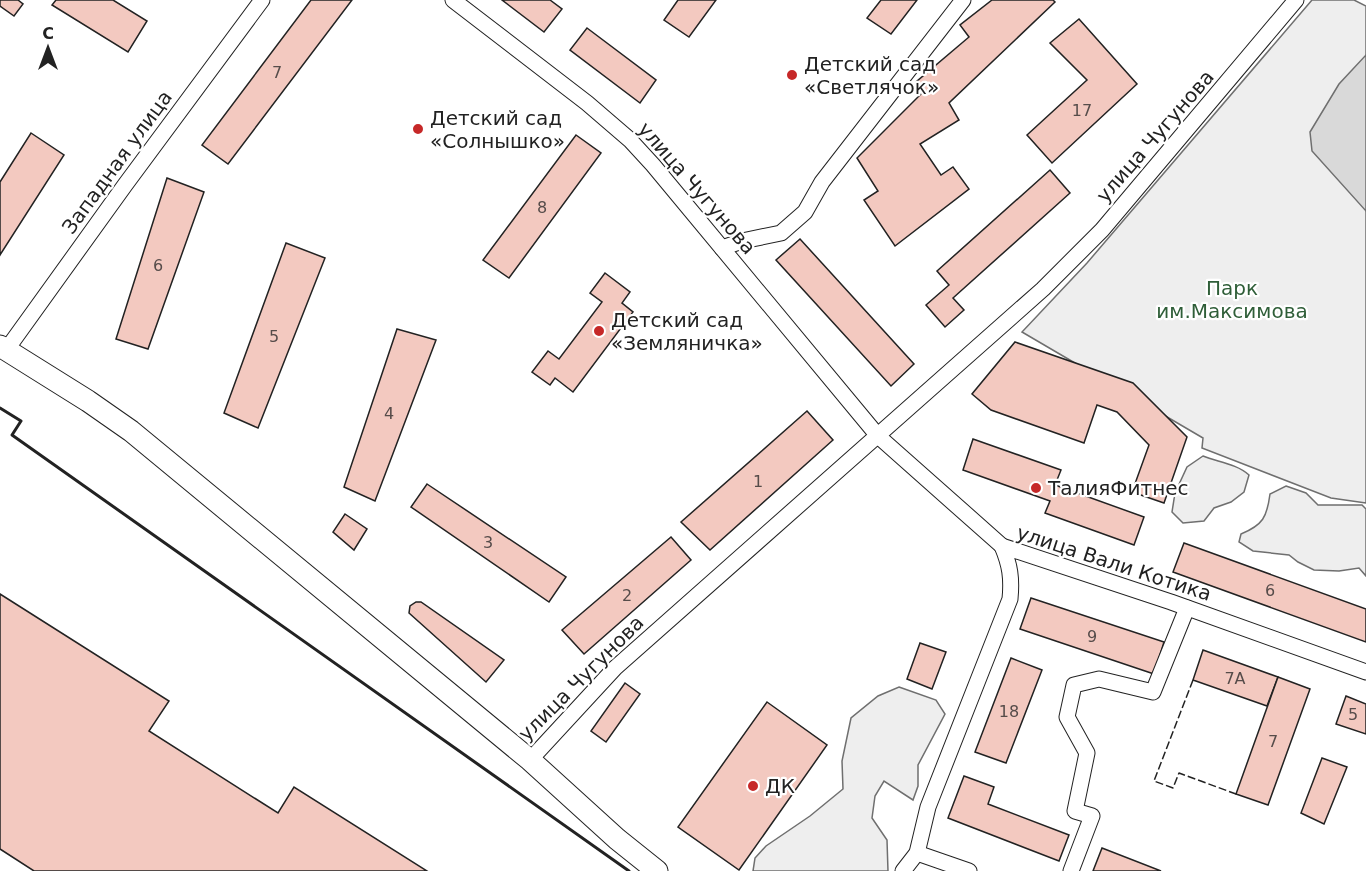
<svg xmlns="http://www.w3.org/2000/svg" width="1366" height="871" viewBox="0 0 1366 871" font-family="'DejaVu Sans',sans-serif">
	<rect width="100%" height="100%" fill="#fff"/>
	<g fill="#eee" stroke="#6f6f6f" stroke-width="1.5">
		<polygon points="1312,0 1354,0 1366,6 1366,503 1331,498 1202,448 1203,438 1022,332 1087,263"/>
		<path d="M 1203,456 C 1218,462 1237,464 1249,475 L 1244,492 L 1231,502 L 1214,508 L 1204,521 L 1183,523 L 1172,512 L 1175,493 L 1187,467 Z"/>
		<path d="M 1286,486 L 1306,493 L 1318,505 L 1362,505 L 1366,509 L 1366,576 L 1359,568 L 1339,571 L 1314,570 L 1298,562 L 1289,555 L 1253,551 L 1239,542 L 1241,534 C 1263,525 1267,517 1270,494 Z"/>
		<polygon points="899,687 936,700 945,714 918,765 918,786 913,800 884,781 875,796 872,818 887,840 888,871 753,871 755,858 766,846 810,816 843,789 842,761 851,718 878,696"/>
	</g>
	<polygon fill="#d9d9d9" stroke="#6f6f6f" stroke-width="1.5" points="1366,55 1366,211 1312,151 1310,132 1339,84"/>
	<g fill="#f3c9c0" stroke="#222" stroke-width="1.5">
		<polygon points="0,0 18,0 23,4 14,16 0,6"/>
		<polygon points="56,0 113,0 147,21 128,52 52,5"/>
		<polygon points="311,0 352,0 228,164 202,145"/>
		<polygon points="502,0 550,0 562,9 544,32"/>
		<polygon points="678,0 716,0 689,37 664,20"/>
		<polygon points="881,0 917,0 891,34 867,18"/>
		<polygon points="992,0 1053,0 1055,2 949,103 959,120 920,144 941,175 953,167 969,189 895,246 864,200 878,191 857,158 923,92 916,82 969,37 960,25"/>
		<polygon points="1079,19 1137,84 1052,163 1027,135 1087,80 1050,43"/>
		<polygon points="587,28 656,80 640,103 570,50"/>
		<polygon points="31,133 64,155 0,255 0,182"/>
		<polygon points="576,135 601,153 509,278 483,260"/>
		<polygon points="1050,170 1070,193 953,298 964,310 945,327 926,305 949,285 937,271"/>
		<polygon points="167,178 204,192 148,349 116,339"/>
		<polygon points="800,239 914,364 891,386 776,260"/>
		<polygon points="286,243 325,258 258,428 224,413"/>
		<polygon points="605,273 630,292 622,303 633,312 573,392 555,378 550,385 532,372 548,351 559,359 602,302 590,293"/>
		<polygon points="397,329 436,340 375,501 344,487"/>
		<polygon points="1015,342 1133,383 1187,437 1164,503 1132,492 1149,445 1117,412 1097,405 1084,443 991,410 972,394"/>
		<polygon points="807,411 833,440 710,550 681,522"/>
		<polygon points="973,439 1061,470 1055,485 1144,517 1134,545 1045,513 1050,501 963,470"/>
		<polygon points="427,484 566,577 549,602 411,507"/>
		<polygon points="345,514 367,529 354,550 333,532"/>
		<polygon points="671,537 691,560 584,654 562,630"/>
		<polygon points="1184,543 1366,609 1366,642 1173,572"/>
		<polygon points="0,594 169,701 149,731 278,813 294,787 427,871 34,871 0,849"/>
		<polygon points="1031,598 1164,642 1154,674 1020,629"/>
		<polygon points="416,602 421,602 504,660 486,682 409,613 410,606"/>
		<polygon points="920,643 946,652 932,689 907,679"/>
		<polygon points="1203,650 1278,677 1267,706 1193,680"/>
		<polygon points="1011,658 1042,670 1006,763 975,752"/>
		<polygon points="1278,677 1310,689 1268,805 1236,794"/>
		<polygon points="625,683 640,694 606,742 591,731"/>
		<polygon points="1346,696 1366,704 1366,734 1336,724"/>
		<polygon points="767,702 827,745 739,870 678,827"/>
		<polygon points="1322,758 1347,767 1324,824 1301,813"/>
		<polygon points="964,776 994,787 988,804 1069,835 1059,861 948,818"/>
		<polygon points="1102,848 1161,871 1093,871"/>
	</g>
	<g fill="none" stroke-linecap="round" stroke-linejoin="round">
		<defs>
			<g id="street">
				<polyline points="453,0 587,103 630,140 653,165 878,436 1002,546"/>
				<polyline points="722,248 742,241 781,233 805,212 822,182 963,0"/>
				<polyline points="7,349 125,185 262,0"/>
				<polyline points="530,760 615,668 1043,289 1102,230 1296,0"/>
				<polyline points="917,853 969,871"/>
				<path d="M 903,871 L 917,853 L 928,807 L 1010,599 C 1012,578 1010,565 1002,546 L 1171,602 L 1366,672"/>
				<polyline points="1071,871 1092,816 1075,811 1087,753 1067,717 1074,685 1099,679 1153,692 1187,608"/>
			</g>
			<polyline id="secondary" points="0,346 88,401 131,431 530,760 617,839 657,871"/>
		</defs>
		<use href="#street" stroke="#222" stroke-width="17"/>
		<use href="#secondary" stroke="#222" stroke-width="23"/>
		<use href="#street" stroke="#fff" stroke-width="15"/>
		<use href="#secondary" stroke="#fff" stroke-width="21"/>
		<polyline stroke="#222" stroke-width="1.5" stroke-dasharray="8 3" stroke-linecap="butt" points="1193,680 1154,781 1173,788 1179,773 1236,794"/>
		<polyline stroke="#222" stroke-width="3" points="0,408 21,421 12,435 629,871"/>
	</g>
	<g fill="#c62828" stroke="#fff" stroke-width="2">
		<circle cx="792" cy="75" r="6"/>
		<circle cx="418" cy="129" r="6"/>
		<circle cx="599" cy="331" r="6"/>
		<circle cx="1036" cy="488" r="6"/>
		<circle cx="753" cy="786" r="6"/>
	</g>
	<g text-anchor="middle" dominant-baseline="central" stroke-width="4.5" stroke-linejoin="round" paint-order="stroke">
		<g font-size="16" fill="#564c4a">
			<text x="277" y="72">7</text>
			<text x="1082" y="110">17</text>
			<text x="542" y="207">8</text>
			<text x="158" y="265">6</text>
			<text x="274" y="336">5</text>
			<text x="389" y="413">4</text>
			<text x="758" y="481">1</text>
			<text x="488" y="542">3</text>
			<text x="1270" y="590">6</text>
			<text x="627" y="595">2</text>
			<text x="1092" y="636">9</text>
			<text x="1235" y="678">7А</text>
			<text x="1009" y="711">18</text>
			<text x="1353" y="714">5</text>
			<text x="1273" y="741">7</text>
		</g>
		<g font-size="20" fill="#222" stroke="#fff" text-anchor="start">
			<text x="804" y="64">Детский сад<tspan x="804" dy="23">«Светлячок»</tspan></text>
			<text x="430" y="118">Детский сад<tspan x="430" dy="23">«Солнышко»</tspan></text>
			<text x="611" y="320">Детский сад<tspan x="611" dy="23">«Земляничка»</tspan></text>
			<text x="1048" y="488">ТалияФитнес</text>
			<text x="765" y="786">ДК</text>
		</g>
		<g font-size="20" fill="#222" stroke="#fff">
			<text transform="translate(1155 136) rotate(-49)">улица Чугунова</text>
			<text transform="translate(117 162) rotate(-54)">Западная улица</text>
			<text transform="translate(697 188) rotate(49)">улица Чугунова</text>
			<text transform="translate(1114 563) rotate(18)">улица Вали Котика</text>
			<text transform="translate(581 678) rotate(-45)">улица Чугунова</text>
		</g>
		<g font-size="20" fill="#2f5e38" stroke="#fff">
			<text x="1232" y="288">Парк<tspan x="1232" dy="23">им.Максимова</tspan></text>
		</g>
	</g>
	<g transform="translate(48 48)" stroke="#ffffff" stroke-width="4.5" paint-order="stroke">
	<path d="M0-4.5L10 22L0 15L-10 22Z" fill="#222222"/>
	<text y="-9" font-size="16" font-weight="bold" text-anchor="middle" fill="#222222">С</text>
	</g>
</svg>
